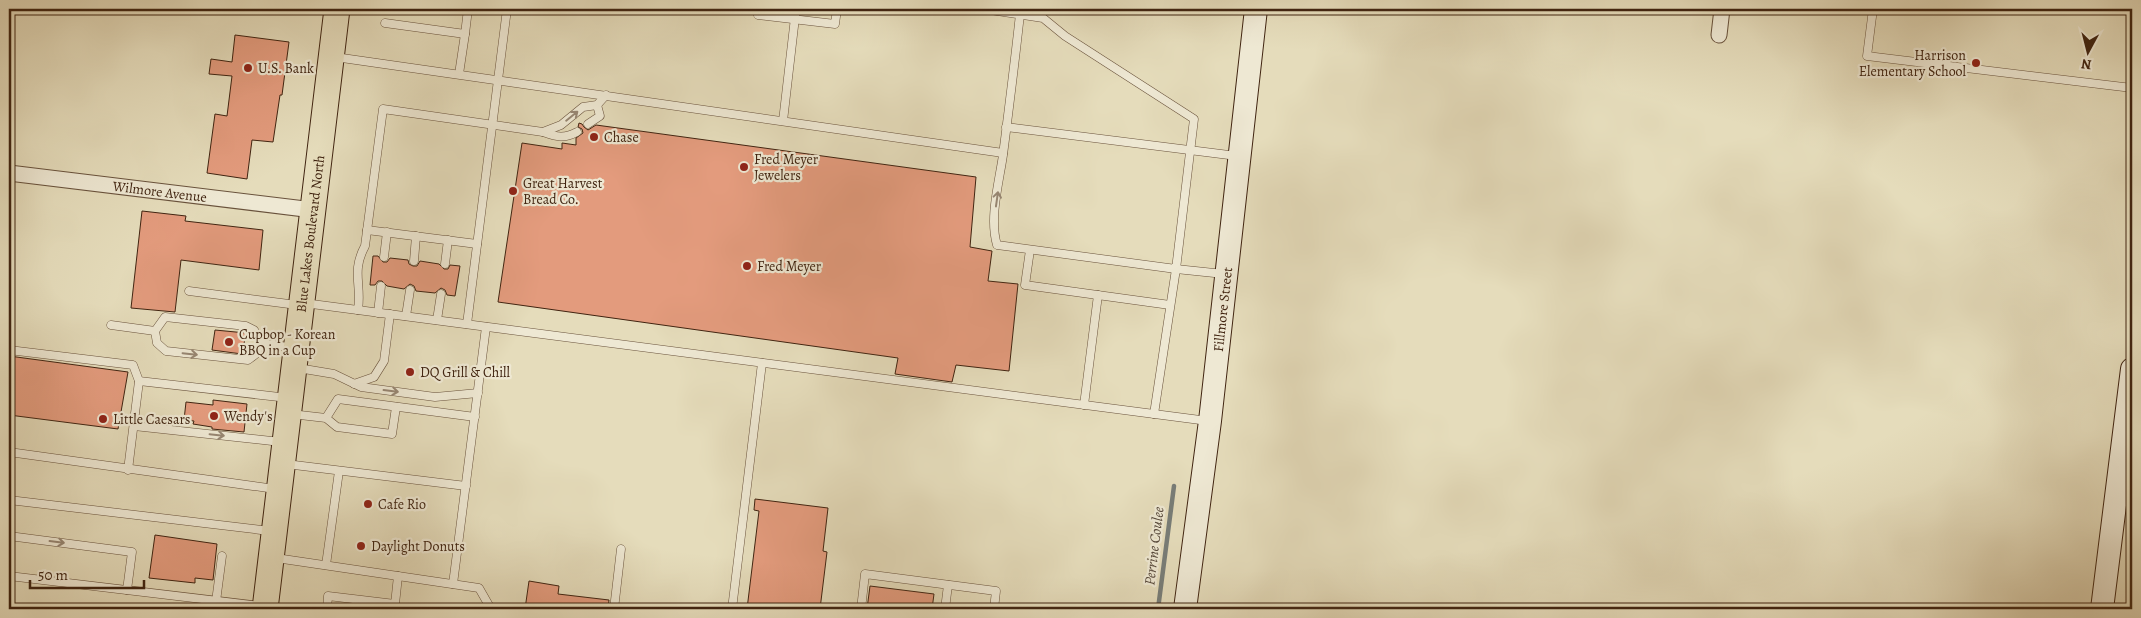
<svg xmlns="http://www.w3.org/2000/svg" width="2141" height="618" viewBox="0 0 2141 618" font-family="Alegreya,serif">
	<rect width="100%" height="100%" fill="#e5dcbb"/>
	<filter id="stains"><feTurbulence type="fractalNoise" baseFrequency=".004" numOctaves="4"/><feColorMatrix values="0 0 0 0 .2 0 0 0 0 .09 0 0 0 0 .02 0 0 0 .5 -.17"/></filter>
	<radialGradient id="worn" r=".72"><stop offset=".6" stop-color="#630" stop-opacity="0"/><stop offset="1" stop-color="#630" stop-opacity=".3"/></radialGradient>
	<g fill="none" stroke-linecap="round" stroke-linejoin="round">
		<polyline stroke="#787d78" stroke-width="4.5" points="1158,609 1174,486"/>
	</g>
	<g fill="#e39b7d" stroke="#402411">
		<polygon points="235,35 289,42 282,95 280,95 273,142 252,140 247,179 207,173 215,114 227,116 232,76 209,74 211,59 232,62"/>
		<polygon points="579,123 582,124 584,127 588,130 596,125 976,177 970,247 992,251 988,281 1018,284 1009,371 956,365 952,382 895,374 898,358 498,302 522,143 562,149 562,143 576,145 576,138 583,133 582,129 578,127"/>
		<polygon points="142,211 186,216 185,221 263,230 259,270 181,260 175,312 131,308"/>
		<polygon points="373,256 378,256 383,262 387,262 390,258 408,260 409,264 413,266 417,266 420,261 439,264 444,269 448,269 450,265 460,266 455,296 447,295 445,290 441,288 435,293 416,291 414,286 410,284 404,289 387,286 382,281 378,281 375,285 370,285"/>
		<polygon points="215,330 246,333 242,354 212,350"/>
		<polygon points="9,356 128,372 118,429 9,415"/>
		<polygon points="213,400 247,404 244,432 212,429 212,427 193,424 194,421 184,420 186,402 213,405"/>
		<polygon points="755,499 828,508 823,551 827,552 820,609 747,609 759,511 754,510"/>
		<polygon points="155,535 217,544 213,580 195,578 195,583 149,578"/>
		<polygon points="529,581 559,586 558,594 609,600 608,609 525,609"/>
		<polygon points="870,586 934,594 932,609 867,609"/>
	</g>
	<g fill="none" stroke-linecap="round" stroke-linejoin="round">
		<defs>
			<g id="lane">
				<polyline points="759,9 758,15 835,24 837,9"/>
				<path d="M 984,9 L 1043,18 L 1065,36 L 1194,119 L 1176,269 L 997,245 C 989,218 999,183 1003,155 C 1009,108 1015,61 1020,14 L 1021,9"/>
				<polyline points="1873,9 1867,56 2132,88"/>
				<polyline points="385,23 465,34 468,9"/>
				<polyline points="335,57 1003,153"/>
				<polyline points="459,74 465,34"/>
				<polyline points="783,121 796,9"/>
				<polyline points="588,124 600,116 597,105"/>
				<polyline points="1006,127 1237,156"/>
				<path d="M 543,132 C 557,137 564,139 577,132"/>
				<polyline points="367,230 477,244"/>
				<polyline points="1030,250 1025,285 1170,305"/>
				<polyline points="384,257 387,232"/>
				<polyline points="414,261 416,236"/>
				<polyline points="445,264 448,240"/>
				<polyline points="189,291 297,305"/>
				<polyline points="304,303 1208,421"/>
				<path d="M 358,310 C 362,284 351,272 365,246 L 383,109 L 543,132 L 561,125 L 583,107 L 597,105 L 606,95"/>
				<polyline points="378,313 381,286"/>
				<polyline points="406,316 410,290"/>
				<polyline points="437,320 441,294"/>
				<polyline points="467,324 507,9"/>
				<polyline points="111,325 155,331 165,317 246,326 254,330 261,343 294,348"/>
				<polyline points="155,331 157,343 166,351 248,360 256,354 261,343"/>
				<polyline points="9,350 133,365 139,381 128,470"/>
				<polyline points="298,368 334,374 361,387 435,397 478,393"/>
				<polyline points="139,381 288,398"/>
				<polyline points="354,384 374,377 384,361 390,314"/>
				<polyline points="1084,405 1098,295"/>
				<polyline points="291,414 326,418 337,427 392,434 396,407"/>
				<polyline points="1154,414 1176,269 1224,274"/>
				<polyline points="326,418 338,399 475,417"/>
				<polyline points="134,426 281,442"/>
				<polyline points="9,452 275,489"/>
				<polyline points="286,464 466,486"/>
				<polyline points="9,500 270,531"/>
				<polyline points="9,536 132,552 127,590"/>
				<polyline points="276,558 479,588 491,609"/>
				<polyline points="326,565 339,471"/>
				<polyline points="9,576 261,606"/>
				<polyline points="453,584 486,327"/>
				<polyline points="395,604 398,576"/>
				<polyline points="215,609 222,556"/>
				<polyline points="327,609 328,596 395,604 394,609"/>
				<polyline points="614,609 621,549"/>
				<polyline points="732,609 762,363"/>
				<polyline points="861,609 865,574 996,591 994,609"/>
				<polyline points="945,609 948,585"/>
			</g>
			<g id="street">
				<polyline points="1719,35 1722,9"/>
				<path id="s1" d="M 9,173 L 313,210"/>
			</g>
			<g id="secondary">
				<path id="s2" d="M 1185,609 L 1210,421 L 1256,9"/>
				<polyline points="2102,609 2132,369"/>
			</g>
			<g id="primary">
				<path id="s3" d="M 265,609 L 337,9"/>
			</g>
		</defs>
		<use href="#lane" stroke="#69523c" stroke-width="9"/>
		<use href="#street" stroke="#69523c" stroke-width="17"/>
		<use href="#secondary" stroke="#402411" stroke-width="24"/>
		<use href="#primary" stroke="#402411" stroke-width="27"/>
		<use href="#lane" stroke="#eee8d3" stroke-width="8"/>
		<use href="#street" stroke="#eee8d3" stroke-width="15"/>
		<use href="#secondary" stroke="#eee8d3" stroke-width="22"/>
		<use href="#primary" stroke="#e5dcbb" stroke-width="25"/>
	</g>
	<defs><path id="oneway-shaft" d="M-6 0H5M1.5-3L5.5 0L1.5 3" fill="none" stroke-width="1.6" stroke-linecap="round" stroke-linejoin="round" transform="scale(1.25)"/></defs>
	<g stroke="#978672">
		<use href="#oneway-shaft" transform="translate(572 116) rotate(-39)"/>
		<use href="#oneway-shaft" transform="translate(997 199) rotate(-82)"/>
		<use href="#oneway-shaft" transform="translate(190 354) rotate(6)"/>
		<use href="#oneway-shaft" transform="translate(391 391) rotate(7)"/>
		<use href="#oneway-shaft" transform="translate(217 435) rotate(6)"/>
		<use href="#oneway-shaft" transform="translate(57 542) rotate(7)"/>
	</g>
	<g fill="#8f2418" stroke="#eee8d3" stroke-width="2">
		<circle cx="1976" cy="63" r="5"/>
		<circle cx="248" cy="68" r="5"/>
		<circle cx="594" cy="137" r="5"/>
		<circle cx="744" cy="167" r="5"/>
		<circle cx="513" cy="191" r="5"/>
		<circle cx="747" cy="266" r="5"/>
		<circle cx="229" cy="342" r="5"/>
		<circle cx="410" cy="372" r="5"/>
		<circle cx="214" cy="416" r="5"/>
		<circle cx="103" cy="419" r="5"/>
		<circle cx="368" cy="504" r="5"/>
		<circle cx="361" cy="546" r="5"/>
	</g>
	<g text-anchor="middle" dominant-baseline="central" stroke-width="4.5" stroke-linejoin="round" paint-order="stroke">
		<g font-size="14" fill="#402411" stroke="#eee8d3" text-anchor="start">
			<text x="1966" y="55" text-anchor="end">Harrison<tspan x="1966" dy="16">Elementary School</tspan></text>
			<text x="258" y="68">U.S. Bank</text>
			<text x="604" y="137">Chase</text>
			<text x="754" y="159">Fred Meyer<tspan x="754" dy="16">Jewelers</tspan></text>
			<text x="523" y="183">Great Harvest<tspan x="523" dy="16">Bread Co.</tspan></text>
			<text x="757" y="266">Fred Meyer</text>
			<text x="239" y="334">Cupbop - Korean<tspan x="239" dy="16">BBQ in a Cup</tspan></text>
			<text x="420" y="372">DQ Grill &amp; Chill</text>
			<text x="224" y="416">Wendy's</text>
			<text x="113" y="419">Little Caesars</text>
			<text x="378" y="504">Cafe Rio</text>
			<text x="371" y="546">Daylight Donuts</text>
		</g>
		<g font-size="14" fill="#402411" stroke="#eee8d3">
			<text stroke="none"><textPath href="#s1" startOffset="152">Wilmore Avenue</textPath></text>
			<text stroke="none"><textPath href="#s3" startOffset="378">Blue Lakes Boulevard North</textPath></text>
			<text stroke="none"><textPath href="#s2" startOffset="302">Fillmore Street</textPath></text>
		</g>
		<g font-size="15" font-style="italic" fill="#57493c" stroke="#eee8d3">
			<text transform="translate(1154 546) rotate(-83)">Perrine Coulee</text>
		</g>
	</g>
	<rect width="2141" height="618" fill="none" stroke="#e5dcbb" stroke-width="30"/>
	<rect x="10" y="10" width="2121" height="598" fill="none" stroke="#402411" stroke-width="2.5"/>
	<rect x="15" y="15" width="2111" height="588" fill="none" stroke="#402411"/>
	<g transform="translate(2088 52) rotate(187)" stroke="#eee8d3" stroke-width="4" paint-order="stroke">
	<path d="M0-4L9 19L0 12L-9 19Z" fill="#402411"/>
	<text y="-8" font-size="14" font-weight="bold" text-anchor="middle" fill="#402411">N</text>
	</g>
	<path d="M30 580v8h114v-8" fill="none" stroke="#402411" stroke-width="2.5"/>
	<text x="38" y="580" font-size="15" fill="#402411" stroke="#eee8d3" stroke-width="4" paint-order="stroke">50 m</text>
	<rect width="100%" height="100%" filter="url(#stains)"/>
	<rect width="100%" height="100%" fill="url(#worn)"/>
</svg>
